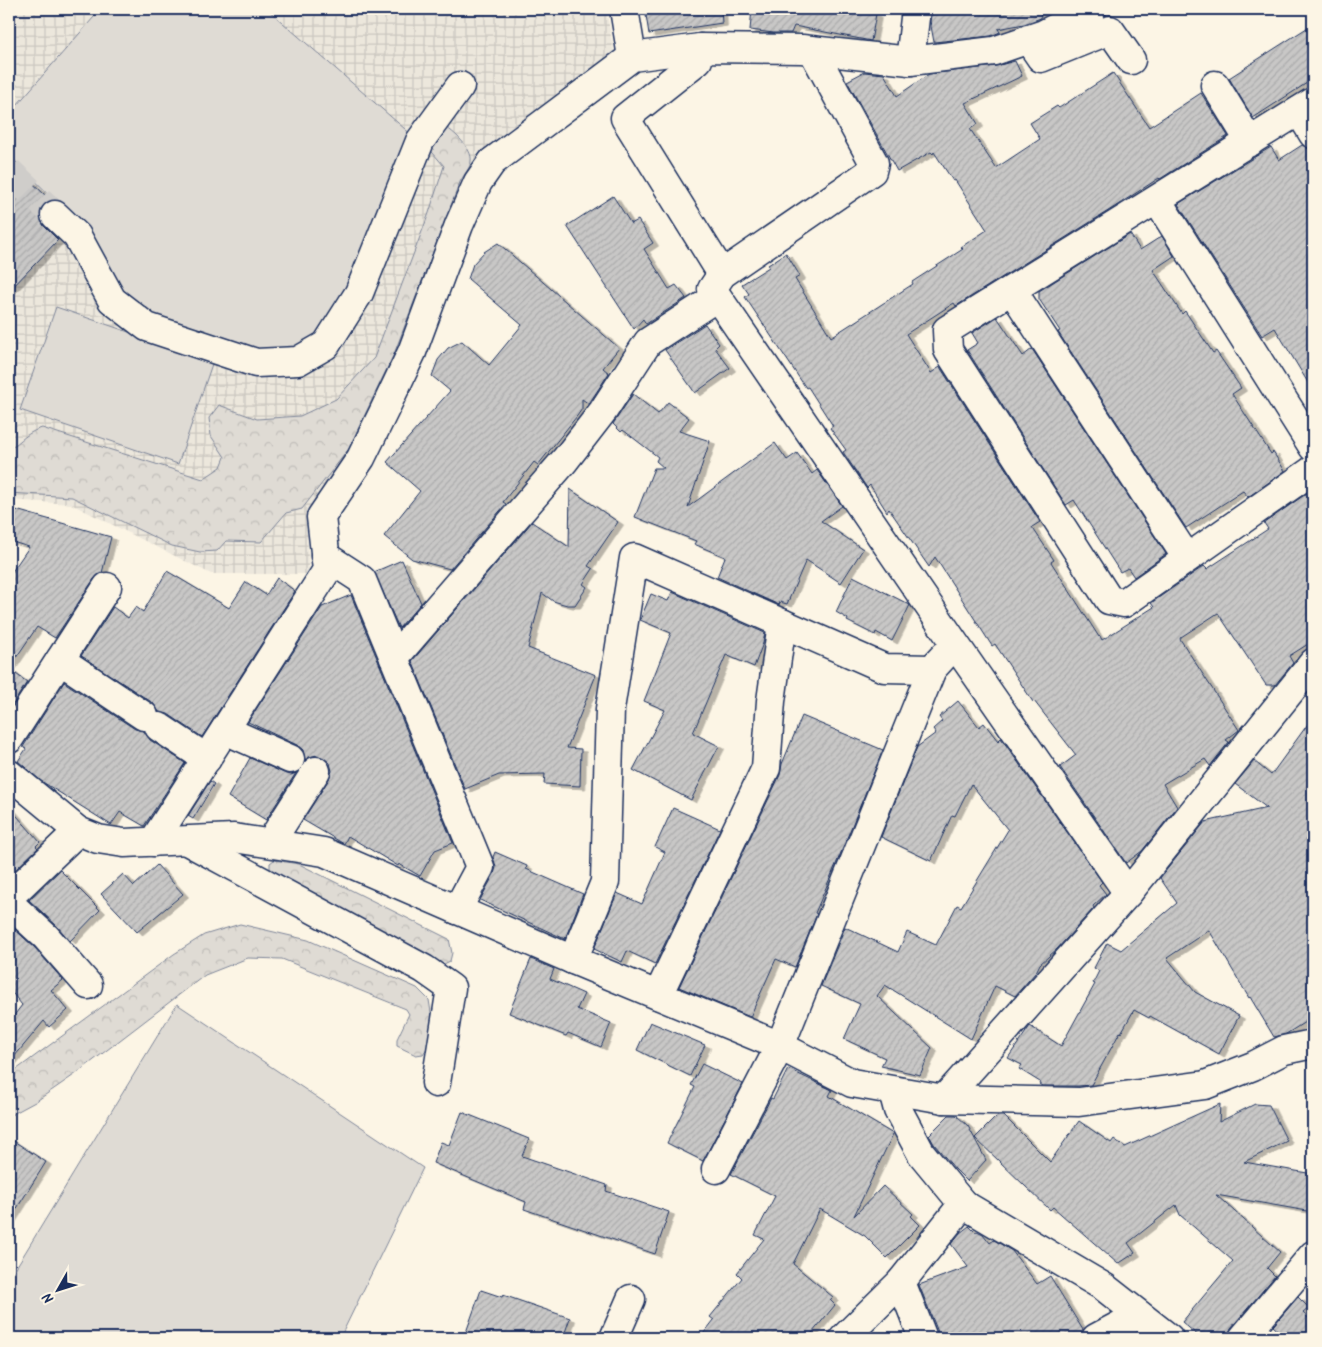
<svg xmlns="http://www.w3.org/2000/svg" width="1322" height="1347" viewBox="0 0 1322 1347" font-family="Kalam,sans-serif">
	<defs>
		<pattern id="industrial-grid" width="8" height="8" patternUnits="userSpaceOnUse" patternTransform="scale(1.25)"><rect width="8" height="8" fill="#ece7dc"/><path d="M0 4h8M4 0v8" fill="none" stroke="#cac6bf"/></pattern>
		<pattern id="forest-crowns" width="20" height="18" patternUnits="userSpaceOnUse" patternTransform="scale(1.25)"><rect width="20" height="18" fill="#dfdbd4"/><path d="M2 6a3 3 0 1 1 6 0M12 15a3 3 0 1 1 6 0" fill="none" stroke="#bfbcb8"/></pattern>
		<pattern id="building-hatch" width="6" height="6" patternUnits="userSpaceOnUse" patternTransform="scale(1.25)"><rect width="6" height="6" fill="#c8c7c6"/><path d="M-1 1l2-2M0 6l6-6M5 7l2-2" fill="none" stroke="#ababac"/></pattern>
		<filter id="shadow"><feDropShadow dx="5.5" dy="3" stdDeviation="0" flood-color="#0004"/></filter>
	</defs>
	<rect width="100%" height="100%" fill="#fcf5e5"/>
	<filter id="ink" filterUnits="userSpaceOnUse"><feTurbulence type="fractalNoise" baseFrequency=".02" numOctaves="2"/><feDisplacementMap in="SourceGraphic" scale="10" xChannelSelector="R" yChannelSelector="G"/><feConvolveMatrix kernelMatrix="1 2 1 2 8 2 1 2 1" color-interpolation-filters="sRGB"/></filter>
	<g filter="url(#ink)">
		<polygon fill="url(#industrial-grid)" points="9,9 606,9 616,62 486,155 352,452 306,512 309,574 211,574 71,504 9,500"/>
		<g fill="#dfdbd4" stroke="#7d8599">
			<polygon points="101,9 267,9 413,136 350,290 326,332 303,348 253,356 151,321 116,296 81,226 9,155 9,114"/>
			<polygon points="56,307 213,361 178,464 20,410"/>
			<polygon points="177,1004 423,1168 340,1338 9,1338 9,1279"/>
		</g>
		<g fill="url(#forest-crowns)" stroke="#7d8599">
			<path d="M 444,126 C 453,131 473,149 471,161 C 471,167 463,176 460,182 L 394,354 L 348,450 L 302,509 L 286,513 L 261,542 L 226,541 L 217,551 L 200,552 L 172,546 L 72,497 L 9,493 L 9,449 C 22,441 27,432 42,428 L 203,479 L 221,467 L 225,457 L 211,436 L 209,418 L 219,405 L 257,419 L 300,416 L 336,399 L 374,358 L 429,213 L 444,166 L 427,146 Z"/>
			<polygon points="274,860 299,864 449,939 452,953 450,961 440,966 274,875 270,870 270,863"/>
			<polygon points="240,924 308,940 417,988 429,1000 432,1018 430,1044 423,1054 416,1055 397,1046 397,1039 409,1014 406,1009 282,959 248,958 205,975 77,1073 35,1102 9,1116 9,1075 174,954 204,935"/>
		</g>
		<g fill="url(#building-hatch)" stroke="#1b2f5e" filter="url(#shadow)">
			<polygon points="645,9 721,9 722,23 649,34"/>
			<polygon points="752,9 871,9 870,13 876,14 871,41 794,26 791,33 774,33 750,30"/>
			<polygon points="936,9 1040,9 1041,18 1024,24 998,29 1000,32 991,36 934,42 930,21 931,15 937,14"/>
			<polygon points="1313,24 1313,79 1253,118 1229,78"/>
			<polygon points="1015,61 1022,76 965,103 978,124 970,129 996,168 1040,139 1030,123 1057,106 1059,108 1113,73 1149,127 1201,93 1228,136 1160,179 1159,178 1113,208 956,306 954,303 906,334 931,373 940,367 1040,522 1032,527 1054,560 1051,562 1099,637 1100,636 1102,640 1154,607 1151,603 1204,566 1207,569 1268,529 1264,523 1313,489 1313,641 1289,656 1293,663 1275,685 1266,685 1218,613 1181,637 1180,639 1239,730 1226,740 1229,742 1210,766 1205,759 1163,784 1177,807 1142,851 1126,863 1060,767 1076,755 1034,701 1033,702 995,644 992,646 935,557 929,567 889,509 887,512 870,485 867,488 843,452 846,450 830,428 833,426 808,387 806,388 745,297 749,294 742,284 769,267 768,265 786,253 800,276 795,279 831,337 913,284 912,282 963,249 961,247 987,230 955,180 953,181 934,152 933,154 931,152 897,171 847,81 864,72 884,74 897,96 929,74 996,66"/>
			<polygon points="1302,145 1309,149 1313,156 1313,391 1275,328 1262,336 1178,204 1271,147 1279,160"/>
			<polygon points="9,160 50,200 44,204 40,211 40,219 44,226 58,240 9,291"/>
			<polygon points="613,196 631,224 638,220 653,243 644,249 669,289 676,285 686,298 646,324 643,319 634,329 567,226"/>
			<polygon points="1130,234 1140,250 1162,236 1174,256 1153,270 1182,314 1185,311 1213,353 1216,351 1241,388 1232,394 1271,454 1273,452 1285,471 1248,497 1243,491 1186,528 1058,332 1060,331 1039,299 1039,291"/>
			<polygon points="498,243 619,348 603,368 609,373 590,402 589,404 582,399 582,409 577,416 538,465 534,462 503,502 506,504 450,569 412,559 384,536 420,491 387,462 450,391 432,376 438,360 448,348 462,341 489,365 522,325 468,279 473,264 484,252"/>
			<polygon points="997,317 1023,356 1032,349 1166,554 1134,577 1128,568 1120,572 1074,500 1066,505 967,350 978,343 972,333"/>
			<polygon points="705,324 719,344 715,348 730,368 695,393 665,350"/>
			<polygon points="633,394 658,414 668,402 689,418 679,431 710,441 688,507 775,443 787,460 797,453 812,474 817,470 842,506 821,521 863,549 841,583 806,560 787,604 780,602 779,605 717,577 725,557 694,544 696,541 635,517 654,468 664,468 656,461 658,457 623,430 621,432 613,424"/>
			<polygon points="570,489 618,522 588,566 593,569 583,584 587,587 575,605 567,605 553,601 542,593 528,648 596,675 567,748 581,749 580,786 544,784 545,774 499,775 465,789 412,661 532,522 569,547"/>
			<polygon points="9,508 111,537 102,573 94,579 55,638 37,627 9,668 9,576 29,547 9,541"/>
			<polygon points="402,560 421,603 399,628 374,572"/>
			<polygon points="167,571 229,608 246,582 266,595 277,578 295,591 202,737 168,714 159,712 153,703 81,656 113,607 128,618 136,607 143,612"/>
			<polygon points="853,576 910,605 892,641 876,632 875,635 847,621 848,619 836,612"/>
			<polygon points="672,592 765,633 763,643 754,667 726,655 693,733 719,746 691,800 633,770 665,710 644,701 671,633 640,620 651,594 668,601"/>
			<polygon points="351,595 453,843 435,850 420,876 399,864 398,866 348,836 344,844 303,820 329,779 332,771 330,763 324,758 317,755 309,757 305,760 303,750 297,745 248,722 322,607"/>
			<polygon points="9,669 27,682 9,711"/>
			<polygon points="64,682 135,729 144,731 150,740 185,763 144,826 120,812 111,825 41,781 18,761 26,749 23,747"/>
			<polygon points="958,701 979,727 984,723 998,741 1001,738 1102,882 1099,885 1106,894 1093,906 1094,908 1057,949 1040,964 1036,972 1015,996 995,986 971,1039 885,985 877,996 932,1048 920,1075 881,1066 885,1058 844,1039 860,1004 821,986 845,927 898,952 907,932 936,945 957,905 961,907 1008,830 971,784 955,816 952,815 931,861 881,837 917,747 936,733 933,729 942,721 939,717"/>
			<polygon points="802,716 883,750 840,855 815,913 817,914 795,967 776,959 750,1017 679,987 780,775 782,764"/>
			<polygon points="1313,717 1313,1017 1286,1034 1274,1037 1250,997 1249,998 1209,930 1167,958 1195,992 1239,1016 1219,1054 1150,1016 1149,1018 1134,1010 1121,1033 1120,1032 1091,1085 1078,1086 1042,1086 1039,1084 1040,1082 1019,1069 1022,1065 1008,1058 1030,1026 1061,1046 1095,984 1093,983 1099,971 1094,968 1107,943 1121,950 1177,903 1160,878 1205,822 1267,808 1235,784 1254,761 1271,775"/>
			<polygon points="250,758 284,773 291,775 296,773 266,820 228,797"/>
			<polygon points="210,781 214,784 193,819 188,816"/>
			<polygon points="9,807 40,842 36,846 38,848 9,876"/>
			<polygon points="673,808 720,829 655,964 627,951 622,962 594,949 617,893 642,904 665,852 655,847"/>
			<polygon points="495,852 527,866 526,869 583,894 565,939 480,900 494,874 496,867 493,857"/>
			<polygon points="157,865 183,894 137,932 101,894 123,874 134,886"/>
			<polygon points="60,870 100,910 70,941 57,926 29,900"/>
			<polygon points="9,924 35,948 63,980 51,990 68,1010 49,1027 44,1021 9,1063 9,1022 22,1005 9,989"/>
			<polygon points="531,959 554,969 550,979 584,994 577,1009 611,1023 601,1047 568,1033 566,1036 509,1013"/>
			<polygon points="650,1022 705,1045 690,1076 637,1050"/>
			<polygon points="702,1064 743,1084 703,1161 667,1143 695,1087 691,1085"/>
			<polygon points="788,1069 832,1090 829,1096 893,1134 854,1216 883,1186 913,1214 911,1216 920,1225 887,1258 865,1236 820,1209 793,1264 833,1297 830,1300 835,1305 808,1338 700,1338 714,1320 710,1317 742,1278 737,1273 764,1239 755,1235 775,1196 731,1174 771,1098 773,1099"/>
			<polygon points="1220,1104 1219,1122 1255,1104 1269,1105 1287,1141 1244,1162 1313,1174 1313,1212 1216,1195 1280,1252 1267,1268 1275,1276 1231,1328 1227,1338 1201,1338 1182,1322 1233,1261 1180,1215 1176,1205 1128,1243 1135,1253 1118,1264 1053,1207 1050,1210 975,1138 997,1116 1004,1116 1050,1162 1079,1121 1111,1143 1114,1139 1125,1147"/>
			<polygon points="462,1112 529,1139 522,1156 607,1185 606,1191 669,1212 655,1254 524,1209 526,1202 433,1163 441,1142 449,1145"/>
			<polygon points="949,1115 956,1115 968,1126 986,1160 967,1181 955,1169 934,1144 929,1135"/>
			<polygon points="9,1138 46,1162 9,1221"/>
			<polygon points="969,1226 975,1232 977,1231 983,1234 990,1243 994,1240 1012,1251 1037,1284 1050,1276 1083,1330 1080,1338 938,1338 938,1332 919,1285 968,1267 951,1244 960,1233"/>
			<polygon points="481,1290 502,1297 503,1295 570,1318 563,1338 464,1338"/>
			<polygon points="1298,1297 1309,1308 1303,1313 1313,1322 1313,1338 1286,1338 1273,1326"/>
		</g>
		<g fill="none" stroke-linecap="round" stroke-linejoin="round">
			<polyline stroke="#cfcdca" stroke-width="28" stroke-dasharray="28 14" stroke-linecap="butt" points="9,171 55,215"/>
			<defs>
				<g id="minor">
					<polyline points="624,9 632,57"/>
					<polyline points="1028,39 1041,58 1110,30 1131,60"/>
					<polyline points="700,48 698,60 625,118 722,274"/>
					<polyline points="813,51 874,163 872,171 722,274 712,289 955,644 1128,893"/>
					<polyline points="910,61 916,9"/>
					<polyline points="1215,85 1250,142"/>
					<polyline points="1313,102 947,330 948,350 1109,600 1124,603 1313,470"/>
					<polyline points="1299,111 1313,134"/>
					<polyline points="1157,200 1313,447"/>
					<polyline points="55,215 77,236 112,300 147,327 256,363 298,361 326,345 359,293 420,141 460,86"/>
					<polyline points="1012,290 1187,558"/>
					<polyline points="325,556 362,580 480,867 457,910"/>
					<polyline points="394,658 565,460 603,411 648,342 717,297"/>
					<polyline points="60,660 144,716"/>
					<polyline points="159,727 207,759"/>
					<polyline points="225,730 290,759"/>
					<polyline points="9,739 107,587"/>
					<polyline points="9,774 78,831 98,839 124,843 234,838 324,852 573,960 780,1046 852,1083 944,1099 1079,1102 1205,1085 1253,1066 1284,1050 1313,1044"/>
					<polyline points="187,841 424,969 451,988 436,1083"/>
					<polyline points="153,842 327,570 321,517 361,458 384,411 412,352 459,225 478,182 492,162 632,57 700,48 802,49 910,61 994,51 1044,34 1092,9"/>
					<polyline points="270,843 316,771"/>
					<polyline points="9,897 78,831"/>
					<polyline points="9,903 46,937 88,985"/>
					<polyline points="573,960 605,882 610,709 634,558 884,668 932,669"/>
					<polyline points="658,995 766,768 771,701 782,623"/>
					<polyline points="893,1091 898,1110 921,1153 963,1204 1104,1287 1169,1338"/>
					<polyline points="944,1099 1128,893 1313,663"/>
					<polyline points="716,1169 780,1046 932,669 944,656"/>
					<polyline points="901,1282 923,1338"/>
					<polyline points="614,1338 631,1299"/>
					<polyline points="844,1338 901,1282 963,1204"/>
					<polyline points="1096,1338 1139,1315"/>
					<polyline points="1243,1338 1313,1255"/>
				</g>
			</defs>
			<use href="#minor" stroke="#1b2f5e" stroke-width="31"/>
			<use href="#minor" stroke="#fcf5e5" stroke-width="28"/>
		</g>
	</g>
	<rect width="1322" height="1347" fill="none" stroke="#fcf5e5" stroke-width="30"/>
	<rect x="15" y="15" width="1292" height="1317" fill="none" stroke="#1b2f5e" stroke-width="2" filter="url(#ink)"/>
	<g transform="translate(58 1290) rotate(231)" stroke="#fcf5e5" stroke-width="4" paint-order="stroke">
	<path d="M0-4L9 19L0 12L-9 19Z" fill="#1b2f5e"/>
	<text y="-8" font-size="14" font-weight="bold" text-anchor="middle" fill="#1b2f5e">N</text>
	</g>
</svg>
